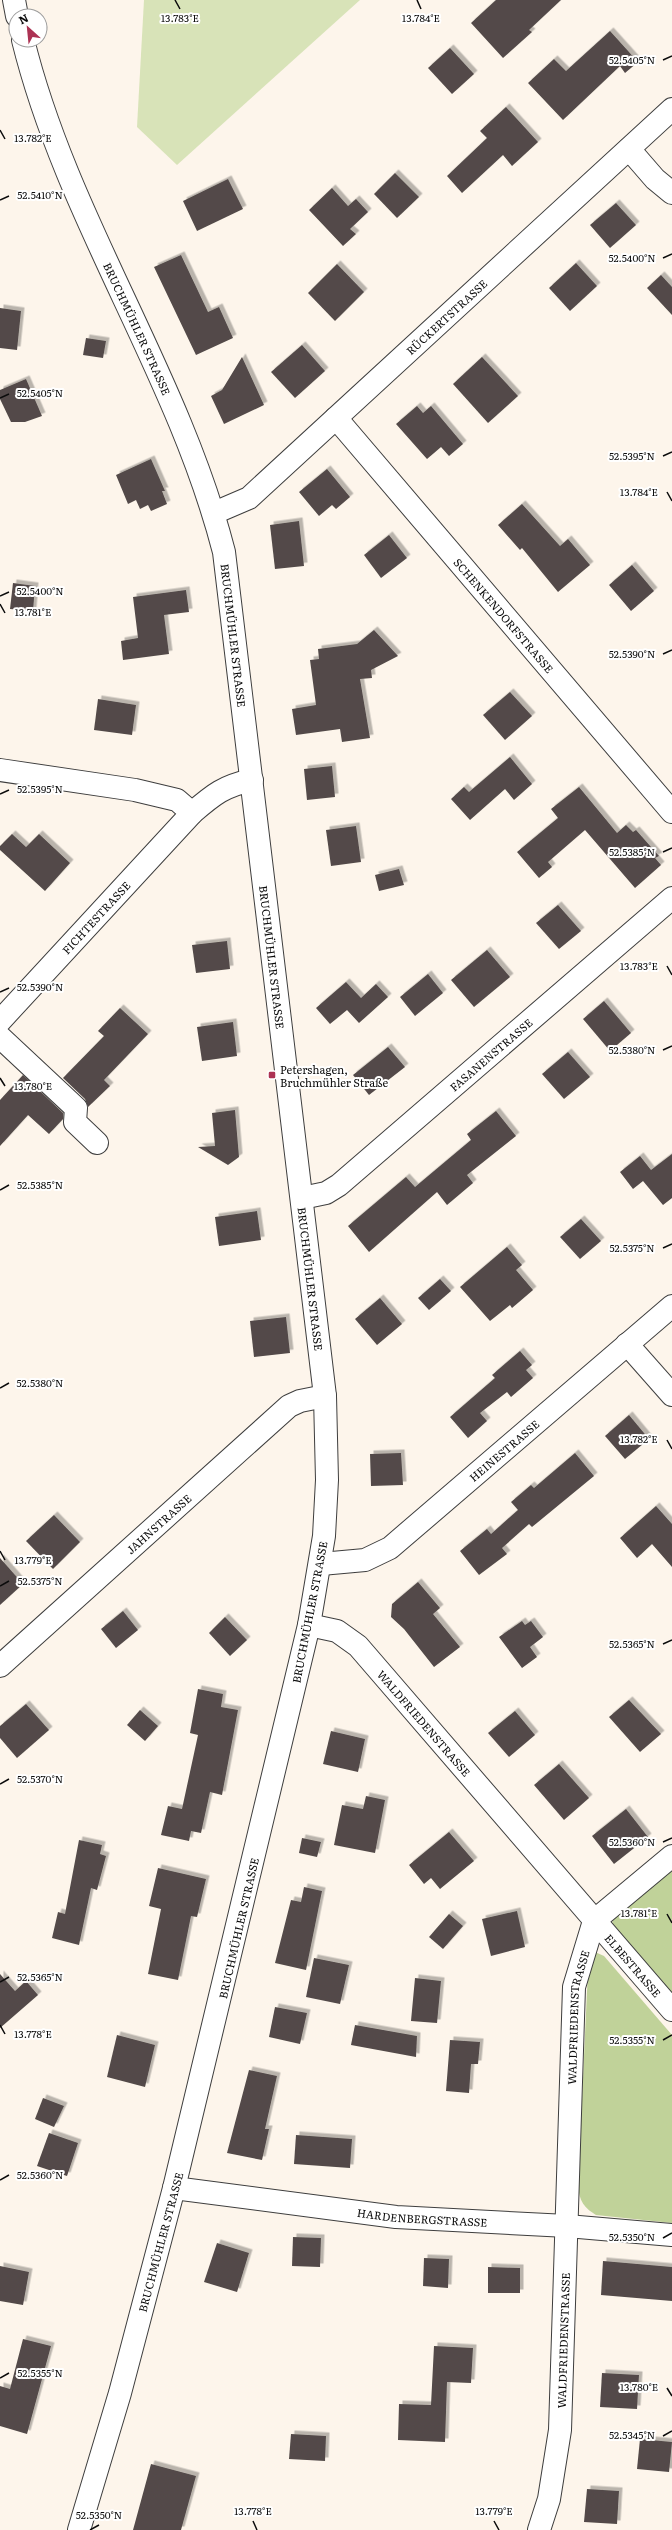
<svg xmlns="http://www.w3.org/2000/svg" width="672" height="2530" viewBox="0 0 672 2530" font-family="Literata,serif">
	<defs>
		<filter id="shadow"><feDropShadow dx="3.5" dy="-3.5" stdDeviation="0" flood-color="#0004"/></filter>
	</defs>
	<rect width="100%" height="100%" fill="#fdf5eb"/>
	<polygon fill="#d8e3b8" points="144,0 360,0 177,165 137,127"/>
	<g fill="#c0d299">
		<polygon points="672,1865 672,2001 612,1928 613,1916"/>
		<path d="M 595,1952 L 604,1956 L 672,2035 L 672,2223 L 596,2215 C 583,2207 580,2201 578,2187 L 588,1970 Z"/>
	</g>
	<g fill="#524a48" filter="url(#shadow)">
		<polygon points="496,0 561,0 529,30 532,32 503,58 471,23"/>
		<polygon points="610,31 638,62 625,73 620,66 563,120 528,83 554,59 566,71"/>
		<polygon points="450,48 474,74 452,94 428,68"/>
		<polygon points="506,107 538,142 512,166 503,155 462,193 447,176 487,138 480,131"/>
		<polygon points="395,173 419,197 397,218 374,194"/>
		<polygon points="228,179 243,209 197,231 183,201"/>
		<polygon points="332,188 348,206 356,199 368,212 350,229 356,234 343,246 309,210"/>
		<polygon points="616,203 636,225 610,248 590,225"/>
		<polygon points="181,255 208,312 219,307 233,338 196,355 154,267"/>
		<polygon points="576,263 597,286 570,311 549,288"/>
		<polygon points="337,264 364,292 335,321 308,293"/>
		<polygon points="661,275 672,287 672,315 647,288"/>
		<polygon points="0,308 21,311 17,350 0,348"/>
		<polygon points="86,338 106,341 103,358 83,355"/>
		<polygon points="302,345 325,371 295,398 271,372"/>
		<polygon points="242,357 264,405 224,424 211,396 222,390"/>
		<polygon points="482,357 518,396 488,423 453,384"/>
		<polygon points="26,379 42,416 25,422 11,422 0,399 0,390"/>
		<polygon points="417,406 423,413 431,406 463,444 449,456 441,447 427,459 396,424"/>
		<polygon points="151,459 165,491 162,491 167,504 151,511 148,505 140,509 136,500 128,504 116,475"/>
		<polygon points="327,469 350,497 336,509 332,505 319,516 299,492"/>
		<polygon points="522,504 560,546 568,539 590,565 558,592 522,548 520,550 498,525"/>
		<polygon points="299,521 304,566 275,569 270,525"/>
		<polygon points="389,535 407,558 381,578 364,555"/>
		<polygon points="632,565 654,591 631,611 609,585"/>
		<polygon points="13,583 35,586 33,611 10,609"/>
		<polygon points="186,590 189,612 164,615 169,654 123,660 121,641 138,638 133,597"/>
		<polygon points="374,630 398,656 371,670 372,678 360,679 370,738 342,742 340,729 296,735 292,709 316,705 310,660 319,659 318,649 357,644"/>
		<polygon points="510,692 532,716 505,740 483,715"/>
		<polygon points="98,699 136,705 132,735 94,730"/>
		<polygon points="510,757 532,784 514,800 505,789 470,820 451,799 464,787 469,792"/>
		<polygon points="332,766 335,797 307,800 304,769"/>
		<polygon points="579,787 617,833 626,825 633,832 636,830 659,856 655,858 661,865 635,888 585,830 548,862 552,867 539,878 517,852 558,818 551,809"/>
		<polygon points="356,826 361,862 331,866 326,830"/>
		<polygon points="12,834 26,847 39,834 70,863 45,891 0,850 0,846"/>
		<polygon points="399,869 404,885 379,891 375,875"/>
		<polygon points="558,905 581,931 559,949 536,923"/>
		<polygon points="227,941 230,969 196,973 192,945"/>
		<polygon points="487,950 510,977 474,1007 451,980"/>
		<polygon points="428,974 443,993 415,1016 400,997"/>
		<polygon points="346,982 361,998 376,984 388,997 359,1023 347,1010 330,1024 316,1008"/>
		<polygon points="604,1001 631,1033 610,1051 583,1019"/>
		<polygon points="120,1008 148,1034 104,1080 110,1086 88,1107 85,1099 63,1078 104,1036 98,1031"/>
		<polygon points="233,1022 237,1056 202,1061 197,1027"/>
		<polygon points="388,1047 405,1067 369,1095 353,1075"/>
		<polygon points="568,1052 590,1077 564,1099 542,1074"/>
		<polygon points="23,1075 63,1113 63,1119 49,1134 28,1115 0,1146 0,1100"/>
		<polygon points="235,1110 239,1157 228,1165 198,1147 215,1146 212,1113"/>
		<polygon points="496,1111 516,1136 467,1175 473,1183 447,1205 437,1192 369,1252 348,1226 406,1177 415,1187 471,1140 467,1134"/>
		<polygon points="672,1154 672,1198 663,1205 643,1181 633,1189 620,1172 640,1156 651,1170"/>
		<polygon points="257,1211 261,1240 219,1246 215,1217"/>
		<polygon points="581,1219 601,1241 580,1259 560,1237"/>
		<polygon points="507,1247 522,1265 516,1270 533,1290 512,1308 510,1305 490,1321 460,1287"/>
		<polygon points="440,1279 451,1291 429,1310 418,1298"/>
		<polygon points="380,1298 402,1324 377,1345 355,1319"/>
		<polygon points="286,1317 290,1353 254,1357 250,1321"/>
		<polygon points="520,1351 532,1365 526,1370 533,1378 511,1397 507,1392 480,1413 487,1421 468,1438 450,1417 495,1378 492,1375"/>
		<polygon points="629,1415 649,1439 625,1459 605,1436"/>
		<polygon points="401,1453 403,1485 371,1486 370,1454"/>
		<polygon points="575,1453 594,1476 532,1527 529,1524 502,1548 507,1554 479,1575 460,1551 487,1529 491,1534 518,1510 511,1502 531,1485 534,1488"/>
		<polygon points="656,1506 672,1524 672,1567 652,1544 637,1558 620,1538"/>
		<polygon points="54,1515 80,1542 53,1569 26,1541"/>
		<polygon points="0,1558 23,1584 0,1605"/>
		<polygon points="418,1582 440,1608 433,1614 460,1647 434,1667 404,1629 391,1617 392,1604"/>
		<polygon points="123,1611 138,1630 116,1648 101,1629"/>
		<polygon points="225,1617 247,1640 230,1656 209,1633"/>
		<polygon points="522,1621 525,1625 531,1621 543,1637 530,1647 537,1657 522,1668 499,1637"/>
		<polygon points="198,1689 223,1694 221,1707 238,1710 222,1795 210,1792 201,1833 191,1831 189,1841 161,1835 168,1806 182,1809 198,1735 190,1733"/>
		<polygon points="629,1700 661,1734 640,1752 609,1717"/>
		<polygon points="26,1704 49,1730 17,1758 0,1738 0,1726"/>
		<polygon points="140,1710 158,1726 145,1741 127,1725"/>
		<polygon points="515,1711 535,1735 509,1757 488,1733"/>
		<polygon points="331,1731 365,1739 358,1772 323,1764"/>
		<polygon points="559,1764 589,1798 564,1820 534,1785"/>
		<polygon points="366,1796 385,1800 375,1853 334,1845 342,1805 363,1809"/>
		<polygon points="626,1809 648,1837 614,1864 592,1836"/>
		<polygon points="449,1832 474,1861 440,1889 431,1878 424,1884 409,1865"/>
		<polygon points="302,1838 321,1842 317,1857 299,1853"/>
		<polygon points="79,1840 102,1845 100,1854 106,1856 97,1890 91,1888 79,1945 52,1938 58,1912 65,1914"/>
		<polygon points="158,1868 206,1879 197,1917 191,1916 178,1980 148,1974 161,1909 149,1906"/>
		<polygon points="304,1887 322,1891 306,1970 275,1963 291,1900 301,1902"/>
		<polygon points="517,1911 525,1947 491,1956 482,1919"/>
		<polygon points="449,1914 463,1926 443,1949 429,1937"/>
		<polygon points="314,1958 349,1965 340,2004 306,1997"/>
		<polygon points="0,1974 15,1991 26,1981 38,1995 0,2028"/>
		<polygon points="415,1978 441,1981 437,2023 411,2021"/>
		<polygon points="275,2007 307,2013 300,2044 269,2037"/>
		<polygon points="355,2025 417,2036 416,2057 351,2045"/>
		<polygon points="117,2035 155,2045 145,2087 107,2077"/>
		<polygon points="450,2040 480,2042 478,2064 471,2064 469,2093 446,2091"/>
		<polygon points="249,2070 277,2076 265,2129 269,2129 262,2160 227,2153"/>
		<polygon points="43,2098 64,2106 54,2127 35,2119"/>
		<polygon points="49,2133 78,2143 67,2176 37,2166"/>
		<polygon points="296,2135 352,2139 350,2168 294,2164"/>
		<polygon points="293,2237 321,2238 320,2267 292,2266"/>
		<polygon points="217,2243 249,2253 237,2292 204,2282"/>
		<polygon points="424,2258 449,2259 448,2288 423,2286"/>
		<polygon points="603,2261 672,2267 672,2301 601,2295"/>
		<polygon points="0,2266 29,2272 23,2305 0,2301"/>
		<polygon points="488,2267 520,2268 520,2293 488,2293"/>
		<polygon points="23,2339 51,2346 27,2434 0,2426 0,2386 10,2389"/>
		<polygon points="434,2346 473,2348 471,2383 447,2382 445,2442 398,2440 399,2404 431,2405"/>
		<polygon points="602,2373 639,2375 637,2409 600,2407"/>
		<polygon points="291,2434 326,2436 325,2461 289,2459"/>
		<polygon points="640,2439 672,2442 669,2472 637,2469"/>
		<polygon points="151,2464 196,2476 181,2530 133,2530"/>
		<polygon points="587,2489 619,2491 617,2524 584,2522"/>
	</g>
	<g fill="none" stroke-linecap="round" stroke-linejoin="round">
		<defs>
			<g id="minor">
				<polyline points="14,0 17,16"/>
				<path id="s1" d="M 23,40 C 67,219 178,373 224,552 L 325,1396 L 327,1480 L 324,1536 L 309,1625 L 174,2188 L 120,2393 L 79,2530"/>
				<polyline points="629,149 655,179 672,193"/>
				<path id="s2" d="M 336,418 L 672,812"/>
				<path id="s3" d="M 214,513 L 249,498 L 672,109"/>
				<polyline points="0,770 135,790 177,800 192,813"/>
				<path id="s4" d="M 0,1021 L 192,813 C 214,794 224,786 252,780"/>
				<polyline points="0,1037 76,1108 75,1122 97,1143"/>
				<path id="s5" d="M 302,1198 L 326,1193 L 339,1185 L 672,898"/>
				<polyline points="627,1344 672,1395"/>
				<path id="s6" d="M 321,1564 L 365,1560 L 390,1548 L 672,1306"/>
				<path id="s7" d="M 309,1625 L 337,1631 L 358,1646 L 672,2010"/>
				<path id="s8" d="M 0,1666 L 289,1406 L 300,1401 L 325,1396"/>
				<polyline points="594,1921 672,1856"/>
				<path id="s9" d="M 174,2188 L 396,2217 L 567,2226 L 672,2235"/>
				<path id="s10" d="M 539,2530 L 549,2499 L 560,2430 L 574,1987 L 594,1921"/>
			</g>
		</defs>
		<use href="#minor" stroke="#3e3e3e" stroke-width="24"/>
		<use href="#minor" stroke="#fff" stroke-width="22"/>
	</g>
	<path fill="none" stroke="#0b0b0b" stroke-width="1.5" d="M 175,0 L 180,9M 417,0 L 421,9M 663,60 L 672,56M 0,130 L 5,139M 0,200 L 9,196M 663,258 L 672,254M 0,398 L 9,394M 663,456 L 672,452M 667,492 L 672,501M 0,596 L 9,592M 0,604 L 5,613M 663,654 L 672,650M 0,794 L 9,790M 663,852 L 672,848M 667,966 L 672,975M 0,992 L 9,988M 663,1050 L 672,1046M 0,1078 L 5,1086M 0,1190 L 9,1185M 663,1248 L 672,1244M 0,1388 L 9,1383M 667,1440 L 672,1449M 0,1551 L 5,1560M 0,1586 L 9,1581M 663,1644 L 672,1640M 0,1784 L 9,1779M 663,1842 L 672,1838M 667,1914 L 672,1923M 0,1982 L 9,1977M 0,2025 L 5,2034M 663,2040 L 672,2035M 0,2180 L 9,2175M 663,2238 L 672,2233M 0,2378 L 9,2373M 667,2388 L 672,2396M 663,2436 L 672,2431M 253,2521 L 257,2530M 494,2521 L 499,2530M 90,2530 L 99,2525"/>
	<rect fill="#ac3253" stroke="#fff" stroke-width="1.5" x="268" y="1071" width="8" height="8" rx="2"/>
	<g text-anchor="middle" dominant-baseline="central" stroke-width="4" stroke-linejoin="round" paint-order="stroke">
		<g font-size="11" fill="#0b0b0b" stroke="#fff">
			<text stroke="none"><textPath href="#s3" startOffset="306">RÜCKERTSTRASSE</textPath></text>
			<text stroke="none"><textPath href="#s1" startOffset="311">BRUCHMÜHLER STRASSE</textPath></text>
			<text stroke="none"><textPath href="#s2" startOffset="259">SCHENKENDORFSTRASSE</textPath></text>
			<text stroke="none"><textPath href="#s1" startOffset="635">BRUCHMÜHLER STRASSE</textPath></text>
			<text stroke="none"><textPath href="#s4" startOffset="141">FICHTESTRASSE</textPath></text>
			<text stroke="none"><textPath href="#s1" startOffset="959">BRUCHMÜHLER STRASSE</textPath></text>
			<text stroke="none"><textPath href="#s5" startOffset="240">FASANENSTRASSE</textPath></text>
			<text stroke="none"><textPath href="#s1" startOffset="1283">BRUCHMÜHLER STRASSE</textPath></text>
			<text stroke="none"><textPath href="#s6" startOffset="222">HEINESTRASSE</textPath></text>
			<text stroke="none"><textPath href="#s8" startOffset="213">JAHNSTRASSE</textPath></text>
			<text transform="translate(309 1612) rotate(-79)">BRUCHMÜHLER STRASSE</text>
			<text stroke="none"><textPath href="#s7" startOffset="156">WALDFRIEDENSTRASSE</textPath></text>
			<text transform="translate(238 1928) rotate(-77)">BRUCHMÜHLER STRASSE</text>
			<text stroke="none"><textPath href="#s7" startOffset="476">ELBESTRASSE</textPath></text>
			<text stroke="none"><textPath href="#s10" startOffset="516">WALDFRIEDENSTRASSE</textPath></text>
			<text stroke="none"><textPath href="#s9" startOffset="250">HARDENBERGSTRASSE</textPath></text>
			<text transform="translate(160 2242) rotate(-75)">BRUCHMÜHLER STRASSE</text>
			<text stroke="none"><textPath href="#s10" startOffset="192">WALDFRIEDENSTRASSE</textPath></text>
		</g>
		<g font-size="11" fill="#0b0b0b" stroke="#fff" text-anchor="start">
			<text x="280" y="1069">Petershagen,<tspan x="280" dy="13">Bruchmühler Straße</tspan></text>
		</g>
	</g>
	<g font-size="10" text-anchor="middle" fill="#0b0b0b" stroke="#fff" stroke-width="4" stroke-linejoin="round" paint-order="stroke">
		<text x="180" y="22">13.783°E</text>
		<text x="421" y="22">13.784°E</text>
		<text x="632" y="64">52.5405°N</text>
		<text x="33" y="142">13.782°E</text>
		<text x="40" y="199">52.5410°N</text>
		<text x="632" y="262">52.5400°N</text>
		<text x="40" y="397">52.5405°N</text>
		<text x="632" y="460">52.5395°N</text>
		<text x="639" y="496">13.784°E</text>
		<text x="40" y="595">52.5400°N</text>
		<text x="33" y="616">13.781°E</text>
		<text x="632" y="658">52.5390°N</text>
		<text x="40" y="793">52.5395°N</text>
		<text x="632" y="856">52.5385°N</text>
		<text x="639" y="970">13.783°E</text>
		<text x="40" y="991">52.5390°N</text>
		<text x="632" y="1054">52.5380°N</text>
		<text x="33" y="1090">13.780°E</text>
		<text x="40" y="1189">52.5385°N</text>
		<text x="632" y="1252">52.5375°N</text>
		<text x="40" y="1387">52.5380°N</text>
		<text x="639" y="1443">13.782°E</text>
		<text x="33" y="1564">13.779°E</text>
		<text x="40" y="1585">52.5375°N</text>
		<text x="632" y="1648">52.5365°N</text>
		<text x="40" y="1783">52.5370°N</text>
		<text x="632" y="1846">52.5360°N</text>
		<text x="639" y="1917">13.781°E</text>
		<text x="40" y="1981">52.5365°N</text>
		<text x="33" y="2038">13.778°E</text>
		<text x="632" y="2044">52.5355°N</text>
		<text x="40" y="2179">52.5360°N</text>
		<text x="632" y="2241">52.5350°N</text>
		<text x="40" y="2377">52.5355°N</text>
		<text x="639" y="2391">13.780°E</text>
		<text x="632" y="2439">52.5345°N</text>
		<text x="253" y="2515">13.778°E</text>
		<text x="494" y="2515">13.779°E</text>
		<text x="99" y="2519">52.5350°N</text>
	</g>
	<g transform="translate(28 28) rotate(333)"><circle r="19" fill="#ffffff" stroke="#9d9d9d"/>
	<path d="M0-3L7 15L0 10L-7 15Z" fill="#ac3253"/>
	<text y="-6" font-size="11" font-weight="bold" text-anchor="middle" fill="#0b0b0b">N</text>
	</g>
</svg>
